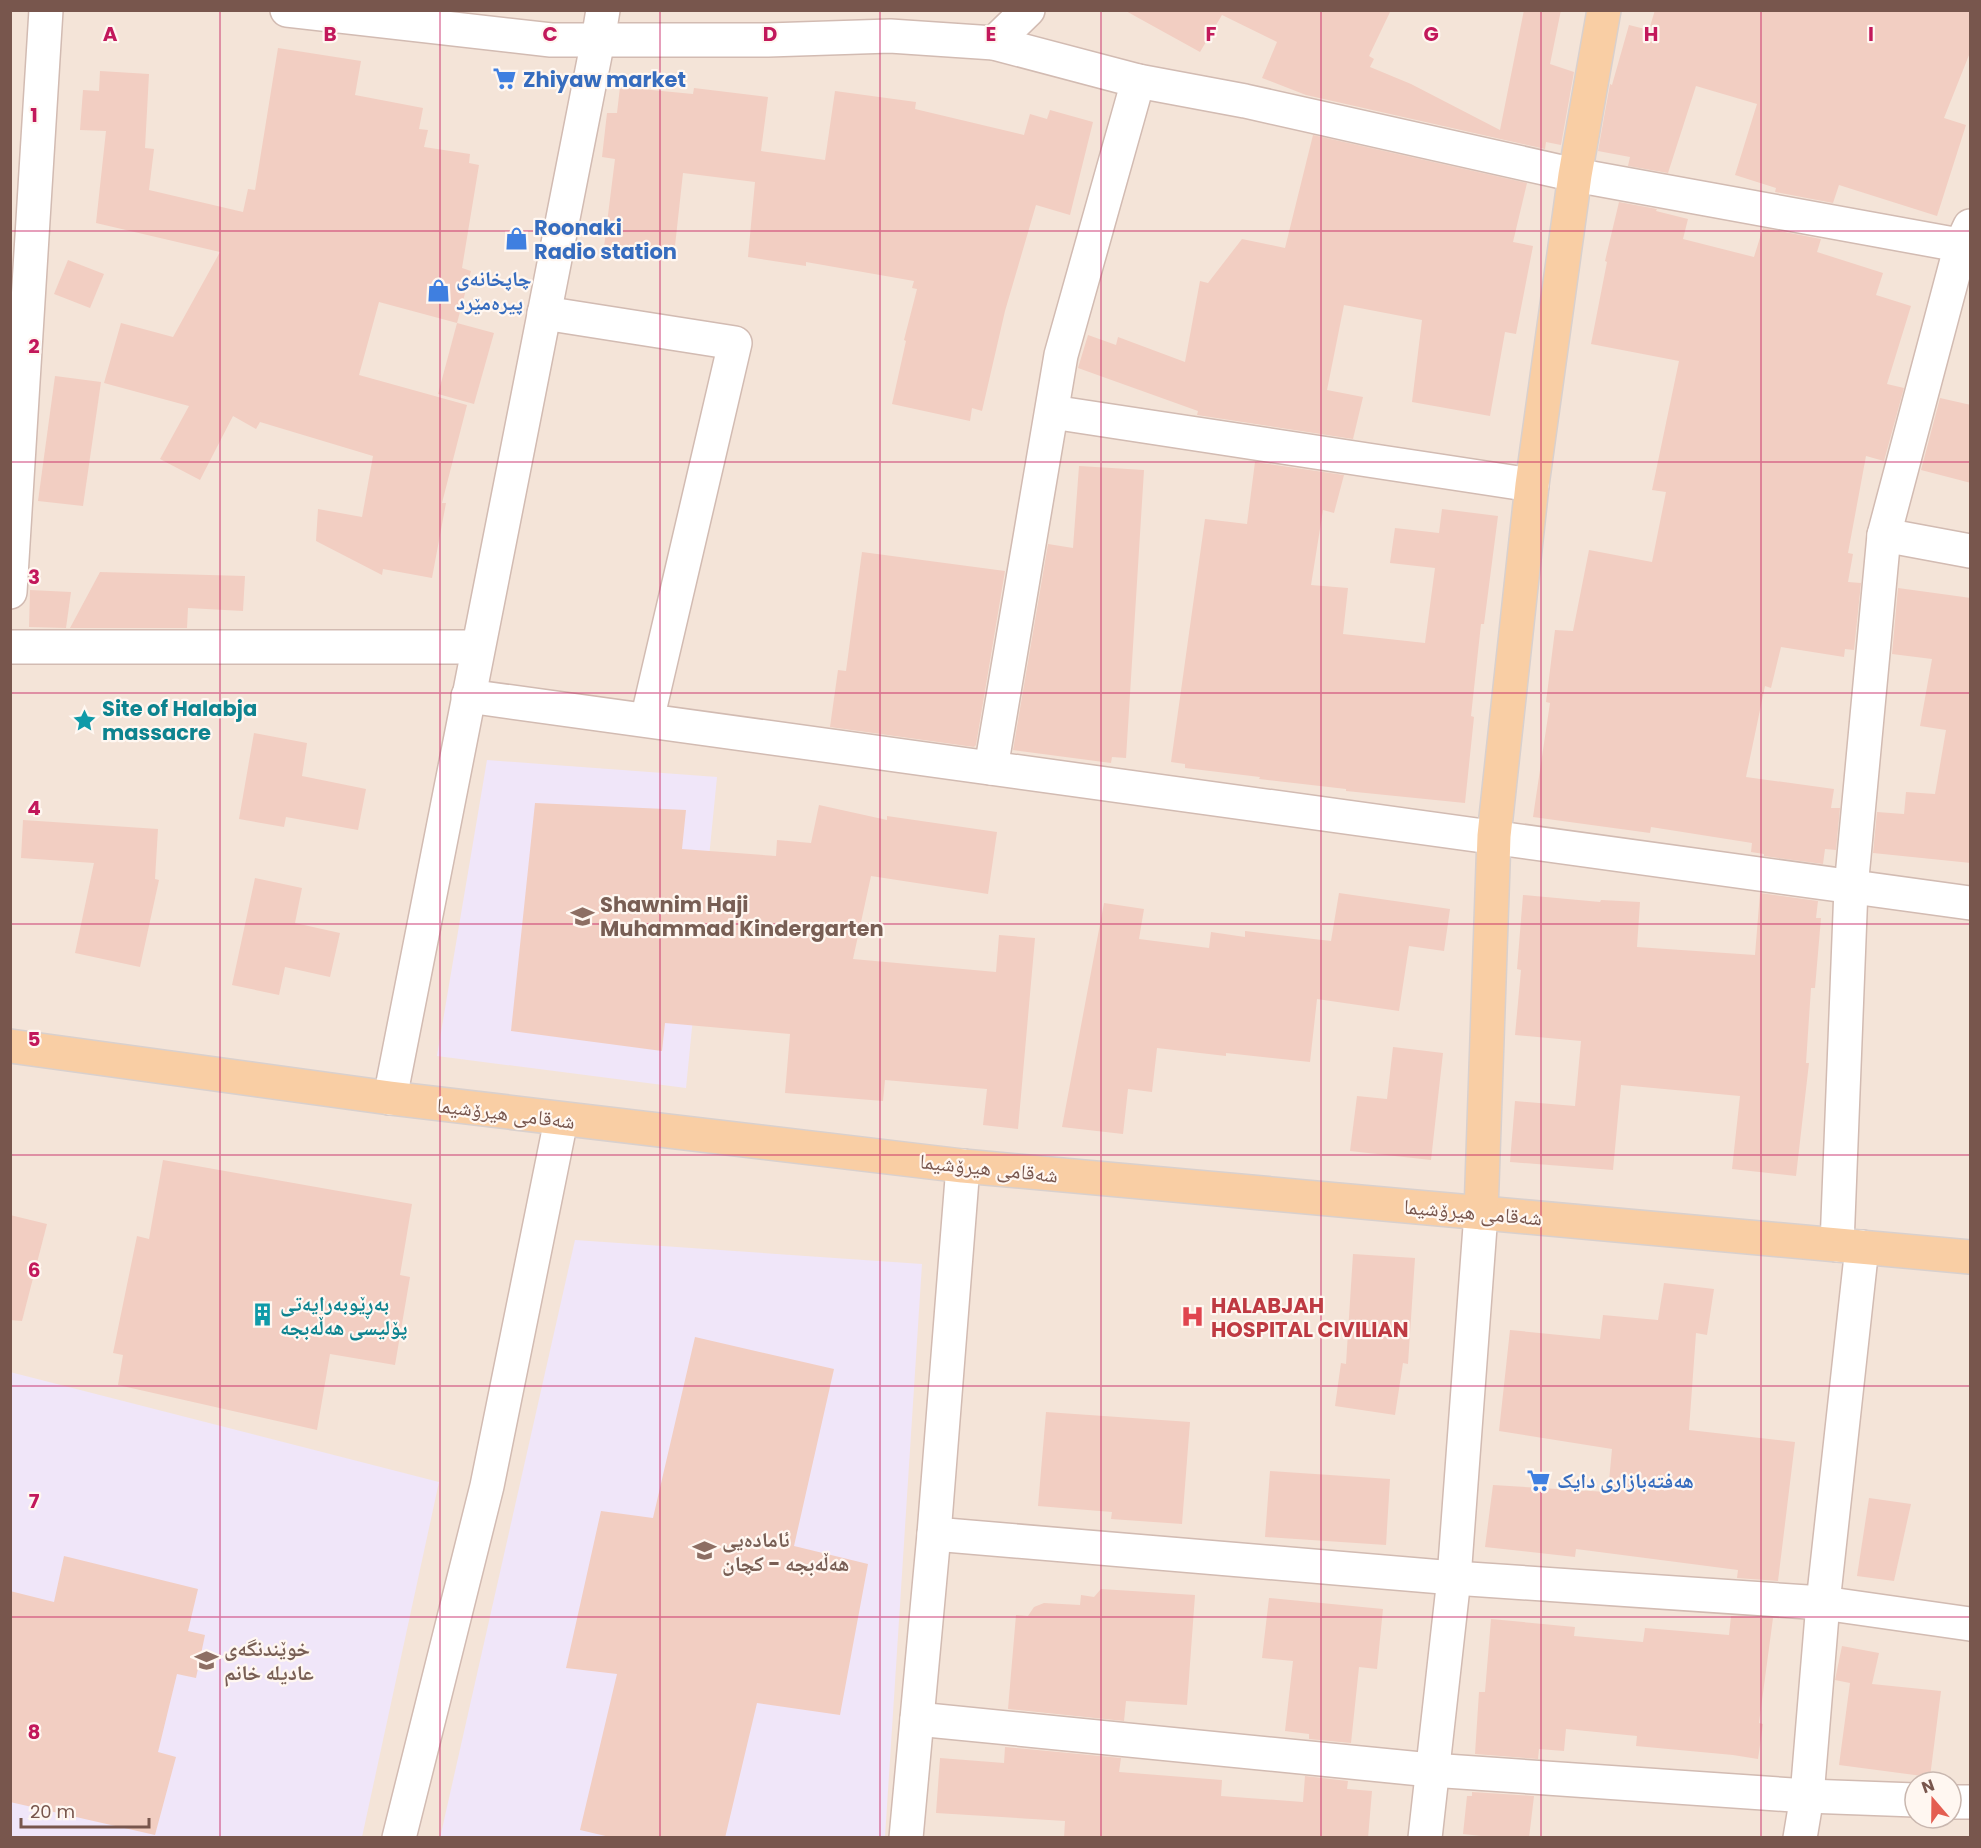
<svg xmlns="http://www.w3.org/2000/svg" width="1981" height="1848" viewBox="0 0 1981 1848" font-family="Poppins,'Noto Naskh Arabic',sans-serif">
	<rect width="100%" height="100%" fill="#fcf3ea"/>
	<path fill="#f4e4d8" fill-rule="evenodd" d="M 11,11 L 1970,11 L 1970,1837 L 11,1838 ZM 1915,1782 L 1951,1782 L 1951,1818 L 1915,1818 Z"/>
	<g fill="#f0e6f9">
		<polygon points="487,760 717,777 686,1088 437,1056"/>
		<polygon points="575,1240 922,1264 885,1837 440,1838"/>
		<polygon points="10,1372 439,1482 362,1837 11,1837"/>
	</g>
	<g fill="#f2cec2">
		<polygon points="1124,10 1391,10 1369,56 1374,59 1370,67 1411,84 1500,130 1524,10 1561,10 1550,64 1574,72 1561,145 1546,142 1545,149 1306,95 1262,78 1277,42 1222,15 1200,52"/>
		<polygon points="1655,10 1971,10 1971,50 1944,118 1966,125 1937,216 1839,185 1833,203 1775,192 1776,188 1735,175 1757,104 1696,86 1668,173 1628,166 1630,157 1598,151 1610,84 1612,85 1629,25 1649,30"/>
		<polygon points="278,48 361,61 355,95 423,108 419,129 428,130 424,147 470,154 469,163 479,165 462,268 471,271 457,323 379,302 359,375 467,405 442,503 446,503 432,578 383,569 382,575 316,541 318,509 362,517 373,456 260,422 256,429 233,416 200,480 160,459 189,406 104,383 121,323 173,337 220,252 96,223 106,131 80,130 83,90 99,91 100,71 149,74 145,148 154,149 149,190 243,212 248,189 255,190"/>
		<polygon points="620,87 693,94 694,88 768,97 761,151 825,160 835,91 916,102 915,109 1024,135 1030,114 1047,119 1050,110 1093,122 1070,215 1036,205 1005,311 982,411 972,408 970,421 892,404 906,341 904,340 917,289 912,288 914,281 806,262 806,266 748,257 755,182 683,173 674,255 604,247 615,159 602,157 607,113 617,113"/>
		<polygon points="1313,135 1527,183 1513,242 1533,246 1516,334 1505,332 1490,416 1412,402 1422,320 1344,305 1327,390 1363,397 1353,439 1197,415 1198,411 1078,368 1088,335 1116,345 1118,337 1185,362 1200,281 1208,283 1242,239 1285,248"/>
		<polygon points="1619,202 1657,209 1656,211 1688,219 1683,239 1754,257 1763,228 1821,239 1817,252 1883,273 1876,295 1911,306 1887,384 1904,388 1884,461 1866,456 1848,553 1853,554 1848,582 1861,583 1854,650 1845,649 1844,657 1781,647 1771,688 1765,686 1746,777 1834,789 1831,808 1840,808 1836,850 1825,849 1823,864 1764,856 1764,854 1751,852 1752,843 1651,827 1650,833 1533,817 1550,703 1546,702 1555,630 1573,631 1589,550 1652,562 1666,492 1652,490 1679,361 1591,344 1607,262 1605,261"/>
		<polygon points="68,260 104,274 90,308 54,294"/>
		<polygon points="457,323 494,333 474,404 438,394"/>
		<polygon points="55,376 101,382 83,506 38,501"/>
		<polygon points="1940,398 1971,405 1971,483 1921,470"/>
		<polygon points="1255,462 1344,475 1334,513 1323,510 1311,585 1348,588 1343,634 1425,643 1435,568 1390,563 1395,528 1439,533 1442,509 1498,516 1484,624 1481,624 1471,716 1474,717 1465,803 1346,791 1346,789 1259,779 1260,777 1185,768 1185,764 1171,762 1205,519 1247,524"/>
		<polygon points="1079,466 1144,470 1126,758 1112,757 1111,763 1013,750 1048,544 1073,548"/>
		<polygon points="862,552 1005,571 976,745 974,747 830,727 838,670 846,671"/>
		<polygon points="100,572 245,576 243,611 188,608 187,628 70,628"/>
		<polygon points="1898,588 1971,598 1971,863 1873,853 1877,812 1904,814 1906,792 1935,794 1946,730 1920,726 1932,659 1892,654"/>
		<polygon points="30,590 71,592 66,628 29,627"/>
		<polygon points="254,733 307,743 302,776 366,789 358,830 286,817 284,827 239,819"/>
		<polygon points="535,803 686,810 682,849 776,856 777,840 811,843 819,805 887,820 887,816 997,832 988,894 871,876 853,959 996,972 999,935 1035,938 1018,1129 983,1125 987,1089 885,1080 883,1101 785,1093 790,1034 665,1023 662,1051 511,1031"/>
		<polygon points="23,820 158,829 155,879 159,880 140,967 75,953 94,863 21,858"/>
		<polygon points="255,878 302,888 295,923 340,933 330,977 285,967 279,995 232,985"/>
		<polygon points="1339,893 1450,909 1444,951 1409,946 1399,1011 1317,999 1310,1062 1226,1053 1226,1056 1157,1048 1152,1092 1128,1089 1123,1134 1062,1127 1104,903 1144,909 1139,939 1209,948 1211,932 1245,937 1245,931 1331,941"/>
		<polygon points="1760,893 1818,901 1816,918 1821,918 1815,988 1811,988 1806,1063 1809,1063 1796,1176 1732,1169 1740,1096 1621,1085 1613,1170 1510,1162 1515,1101 1575,1106 1581,1041 1515,1035 1521,970 1517,969 1523,895 1600,902 1601,900 1640,902 1637,947 1755,955"/>
		<polygon points="1393,1047 1443,1053 1431,1160 1350,1151 1357,1096 1387,1099"/>
		<polygon points="163,1160 412,1204 400,1275 410,1277 395,1365 330,1354 317,1430 118,1385 123,1355 113,1353 137,1236 149,1239"/>
		<polygon points="10,1215 47,1224 22,1321 10,1320"/>
		<polygon points="1353,1254 1415,1258 1408,1364 1403,1363 1395,1415 1335,1406 1341,1363 1346,1364"/>
		<polygon points="1664,1283 1714,1289 1707,1335 1696,1333 1689,1430 1795,1442 1778,1581 1737,1578 1738,1570 1576,1549 1575,1557 1485,1547 1493,1485 1608,1492 1612,1449 1499,1431 1510,1330 1600,1339 1603,1315 1658,1320"/>
		<polygon points="695,1337 834,1369 794,1546 868,1564 840,1715 757,1703 725,1838 614,1838 580,1830 617,1674 566,1668 601,1511 653,1518"/>
		<polygon points="1046,1412 1190,1422 1182,1524 1111,1519 1112,1512 1038,1506"/>
		<polygon points="1270,1471 1390,1479 1386,1545 1265,1537"/>
		<polygon points="1869,1498 1911,1504 1894,1581 1857,1576"/>
		<polygon points="64,1556 198,1589 188,1631 205,1635 196,1678 177,1674 158,1752 176,1757 155,1835 10,1802 10,1591 54,1602"/>
		<polygon points="1101,1589 1195,1595 1187,1705 1126,1701 1124,1721 1008,1709 1016,1615 1028,1616 1034,1607 1044,1603 1080,1605 1081,1595 1094,1597"/>
		<polygon points="1269,1598 1383,1609 1377,1669 1359,1667 1351,1743 1309,1739 1309,1734 1285,1731 1293,1661 1262,1658"/>
		<polygon points="1731,1616 1773,1618 1759,1723 1763,1724 1758,1759 1733,1755 1636,1746 1637,1736 1566,1729 1564,1751 1539,1749 1538,1759 1475,1754 1479,1692 1485,1692 1491,1619 1575,1627 1574,1636 1643,1642 1645,1628 1729,1635"/>
		<polygon points="1842,1646 1879,1653 1872,1684 1941,1691 1930,1777 1839,1765 1850,1683 1835,1680"/>
		<polygon points="1005,1747 1121,1758 1119,1772 1222,1780 1221,1796 1303,1802 1305,1776 1348,1781 1347,1789 1372,1791 1368,1838 1064,1838 1065,1821 936,1813 940,1758 1004,1763"/>
		<polygon points="1472,1792 1534,1796 1529,1838 1499,1838 1463,1834 1467,1796 1472,1796"/>
	</g>
	<g fill="none" stroke-linecap="round" stroke-linejoin="round">
		<defs>
			<g id="minor">
				<polyline points="287,10 551,40 768,40 890,36 994,43 1138,81 1245,101 1575,175 1970,247"/>
				<polyline points="994,43 1028,10"/>
				<polyline points="544,313 735,343 647,720"/>
				<polyline points="1052,412 1532,485"/>
				<polyline points="1884,535 1970,551"/>
				<polyline points="10,592 46,10"/>
				<polyline points="10,647 477,647"/>
				<polyline points="468,696 1970,903"/>
				<polyline points="991,768 1061,355 1138,81"/>
				<polyline points="390,1098 598,40 603,10"/>
				<polyline points="1837,1245 1851,888 1884,535 1961,245 1970,226"/>
				<polyline points="934,1534 1454,1578 1823,1603 1970,1624"/>
				<polyline points="917,1719 1431,1770 1807,1796 1915,1800"/>
				<polyline points="1951,1802 1970,1802"/>
				<polyline points="399,1838 487,1486 561,1120"/>
				<polyline points="906,1838 934,1534 963,1166"/>
				<polyline points="1425,1838 1454,1578 1481,1213"/>
				<polyline points="1800,1838 1807,1796 1823,1603 1862,1247"/>
			</g>
			<g id="major">
				<polyline points="10,1046 390,1098 963,1166 1970,1257"/>
				<polyline points="1481,1213 1494,836 1532,485 1575,175 1604,10"/>
			</g>
		</defs>
		<use href="#minor" stroke="#d2bbb2" stroke-width="36"/>
		<use href="#major" stroke="#d9d0cd" stroke-width="36"/>
		<use href="#minor" stroke="#fff" stroke-width="33"/>
		<use href="#major" stroke="#f9cea4" stroke-width="33"/>
	</g>
	<path fill="none" stroke="#c2185b" stroke-width="1.5" stroke-opacity="0.55" d="M 220,10 L 220,1838M 440,10 L 440,1838M 660,10 L 660,1838M 880,10 L 880,1838M 1101,10 L 1101,1838M 1321,10 L 1321,1838M 1541,10 L 1541,1838M 1761,10 L 1761,1838M 10,231 L 1970,231M 10,462 L 1970,462M 10,693 L 1970,693M 10,924 L 1970,924M 10,1155 L 1970,1155M 10,1386 L 1970,1386M 10,1617 L 1970,1617"/>
	<defs>
		<symbol id="supermarket-bare" viewBox="-9 -9 18 18"><path d="M-6-5.5h2.5l.6 2H6L4.5 2H-2.5L-4.4-4H-6ZM-1.5 3.2a1.3 1.3 0 1 0 .1 0ZM3 3.2a1.3 1.3 0 1 0 .1 0Z" fill="#3f7fe0" stroke="#fff7f1" stroke-width="2.5" paint-order="stroke"/></symbol>
		<symbol id="shop-bare" viewBox="-9 -9 18 18"><path d="M-5-2.5h2.3a2.7 3.5 0 0 1 5.4 0H5L5.5 6h-11ZM-1.5-2.5h3a1.5 2.3 0 0 0-3 0Z" fill="#3f7fe0" stroke="#fff7f1" stroke-width="2.5" paint-order="stroke"/></symbol>
		<symbol id="sight-bare" viewBox="-9 -9 18 18"><path d="M0-6L1.8-2.2L6-1.7L2.9 1.2L3.7 5.4L0 3.3L-3.7 5.4L-2.9 1.2L-6-1.7L-1.8-2.2Z" fill="#0f9aa8" stroke="#fff7f1" stroke-width="2.5" paint-order="stroke"/></symbol>
		<symbol id="school-bare" viewBox="-9 -9 18 18"><path d="M0-5L7-2L0 1L-7-2ZM-4 1L0 2.5L4 1V4Q0 6-4 4Z" fill="#8d6e63" stroke="#fff7f1" stroke-width="2.5" paint-order="stroke"/></symbol>
		<symbol id="building-bare" viewBox="-9 -9 18 18"><path d="M-4-6H4V6H1V3H-1V6H-4ZM-2.5-4.3h1.7v1.8h-1.7ZM.8-4.3h1.7v1.8H.8ZM-2.5-1h1.7V.8h-1.7ZM.8-1h1.7V.8H.8Z" fill="#0f9aa8" stroke="#fff7f1" stroke-width="2.5" paint-order="stroke"/></symbol>
		<symbol id="hospital-bare" viewBox="-9 -9 18 18"><path d="M-5-5h3v3.5h4V-5h3V5h-3V1.5h-4V5h-3Z" fill="#e0444e" stroke="#fff7f1" stroke-width="2.5" paint-order="stroke"/></symbol>
	</defs>
	<g fill-rule="evenodd">
		<use href="#supermarket-bare" x="488" y="62" width="33" height="33"/>
		<use href="#shop-bare" x="500" y="222" width="33" height="33"/>
		<use href="#shop-bare" x="422" y="274" width="33" height="33"/>
		<use href="#sight-bare" x="68" y="704" width="33" height="33"/>
		<use href="#school-bare" x="566" y="900" width="33" height="33"/>
		<use href="#building-bare" x="246" y="1298" width="33" height="33"/>
		<use href="#hospital-bare" x="1176" y="1300" width="33" height="33"/>
		<use href="#supermarket-bare" x="1522" y="1464" width="33" height="33"/>
		<use href="#school-bare" x="688" y="1534" width="33" height="33"/>
		<use href="#school-bare" x="190" y="1644" width="33" height="33"/>
	</g>
	<g text-anchor="middle" dominant-baseline="central" stroke-width="4.5" stroke-linejoin="round" paint-order="stroke">
		<g font-size="21" font-weight="bold" fill="#366cbe" stroke="#fff7f1" text-anchor="start">
			<text x="523" y="79">Zhiyaw market</text>
			<text x="534" y="227">Roonaki<tspan x="534" dy="24">Radio station</tspan></text>
			<text x="456" y="278">چاپخانەی<tspan x="456" dy="24">پیرەمێرد</tspan></text>
			<text x="1557" y="1480">هەفتەبازاری دایک</text>
		</g>
		<g font-size="21" font-weight="bold" fill="#0d838f" stroke="#fff7f1" text-anchor="start">
			<text x="102" y="708">Site of Halabja<tspan x="102" dy="24">massacre</tspan></text>
			<text x="280" y="1303">بەڕێوبەرایەتی<tspan x="280" dy="24">پۆلیسی هەڵەبجە</tspan></text>
		</g>
		<g font-size="21" font-weight="bold" fill="#785e54" stroke="#fff7f1" text-anchor="start">
			<text x="600" y="904">Shawnim Haji<tspan x="600" dy="24">Muhammad Kindergarten</tspan></text>
			<text x="722" y="1539">ئامادەیی<tspan x="722" dy="24">هەڵەبجە - کچان</tspan></text>
			<text x="224" y="1648">خوێندنگەی<tspan x="224" dy="24">عادیلە خانم</tspan></text>
		</g>
		<g font-size="21" fill="#78564d" stroke="#fff7f1">
			<text transform="translate(506 1113) rotate(7)">شەقامی هیرۆشیما</text>
			<text transform="translate(989 1168) rotate(6)">شەقامی هیرۆشیما</text>
			<text transform="translate(1473 1212) rotate(5)">شەقامی هیرۆشیما</text>
		</g>
		<g font-size="21" font-weight="bold" fill="#be3a42" stroke="#fff7f1" text-anchor="start">
			<text x="1211" y="1305">HALABJAH<tspan x="1211" dy="24">HOSPITAL CIVILIAN</tspan></text>
		</g>
	</g>
	<g font-size="20" text-anchor="middle" font-weight="bold" fill="#c2185b" stroke="#fff7f1" stroke-width="4.5" stroke-linejoin="round" paint-order="stroke">
		<text x="110" y="41">A</text>
		<text x="330" y="41">B</text>
		<text x="550" y="41">C</text>
		<text x="770" y="41">D</text>
		<text x="991" y="41">E</text>
		<text x="1211" y="41">F</text>
		<text x="1431" y="41">G</text>
		<text x="1651" y="41">H</text>
		<text x="1871" y="41">I</text>
		<text x="34" y="122">1</text>
		<text x="34" y="353">2</text>
		<text x="34" y="584">3</text>
		<text x="34" y="815">4</text>
		<text x="34" y="1046">5</text>
		<text x="34" y="1277">6</text>
		<text x="34" y="1508">7</text>
		<text x="34" y="1739">8</text>
	</g>
	<rect width="1981" height="1848" fill="none" stroke="#78564d" stroke-width="24"/>
	<g transform="translate(1933 1800) rotate(340)"><circle r="28" fill="#fff7f1" stroke="#c9b7af" stroke-width="1.5"/>
	<path d="M0-4.5L10 22L0 15L-10 22Z" fill="#e45e51"/>
	<text y="-9" font-size="16" font-weight="bold" text-anchor="middle" fill="#78564d">N</text>
	</g>
	<path d="M21 1818v9h128v-9" fill="none" stroke="#78564d" stroke-width="3"/>
	<text x="30" y="1818" font-size="18" fill="#78564d" stroke="#fff7f1" stroke-width="4.5" paint-order="stroke">20 m</text>
</svg>
